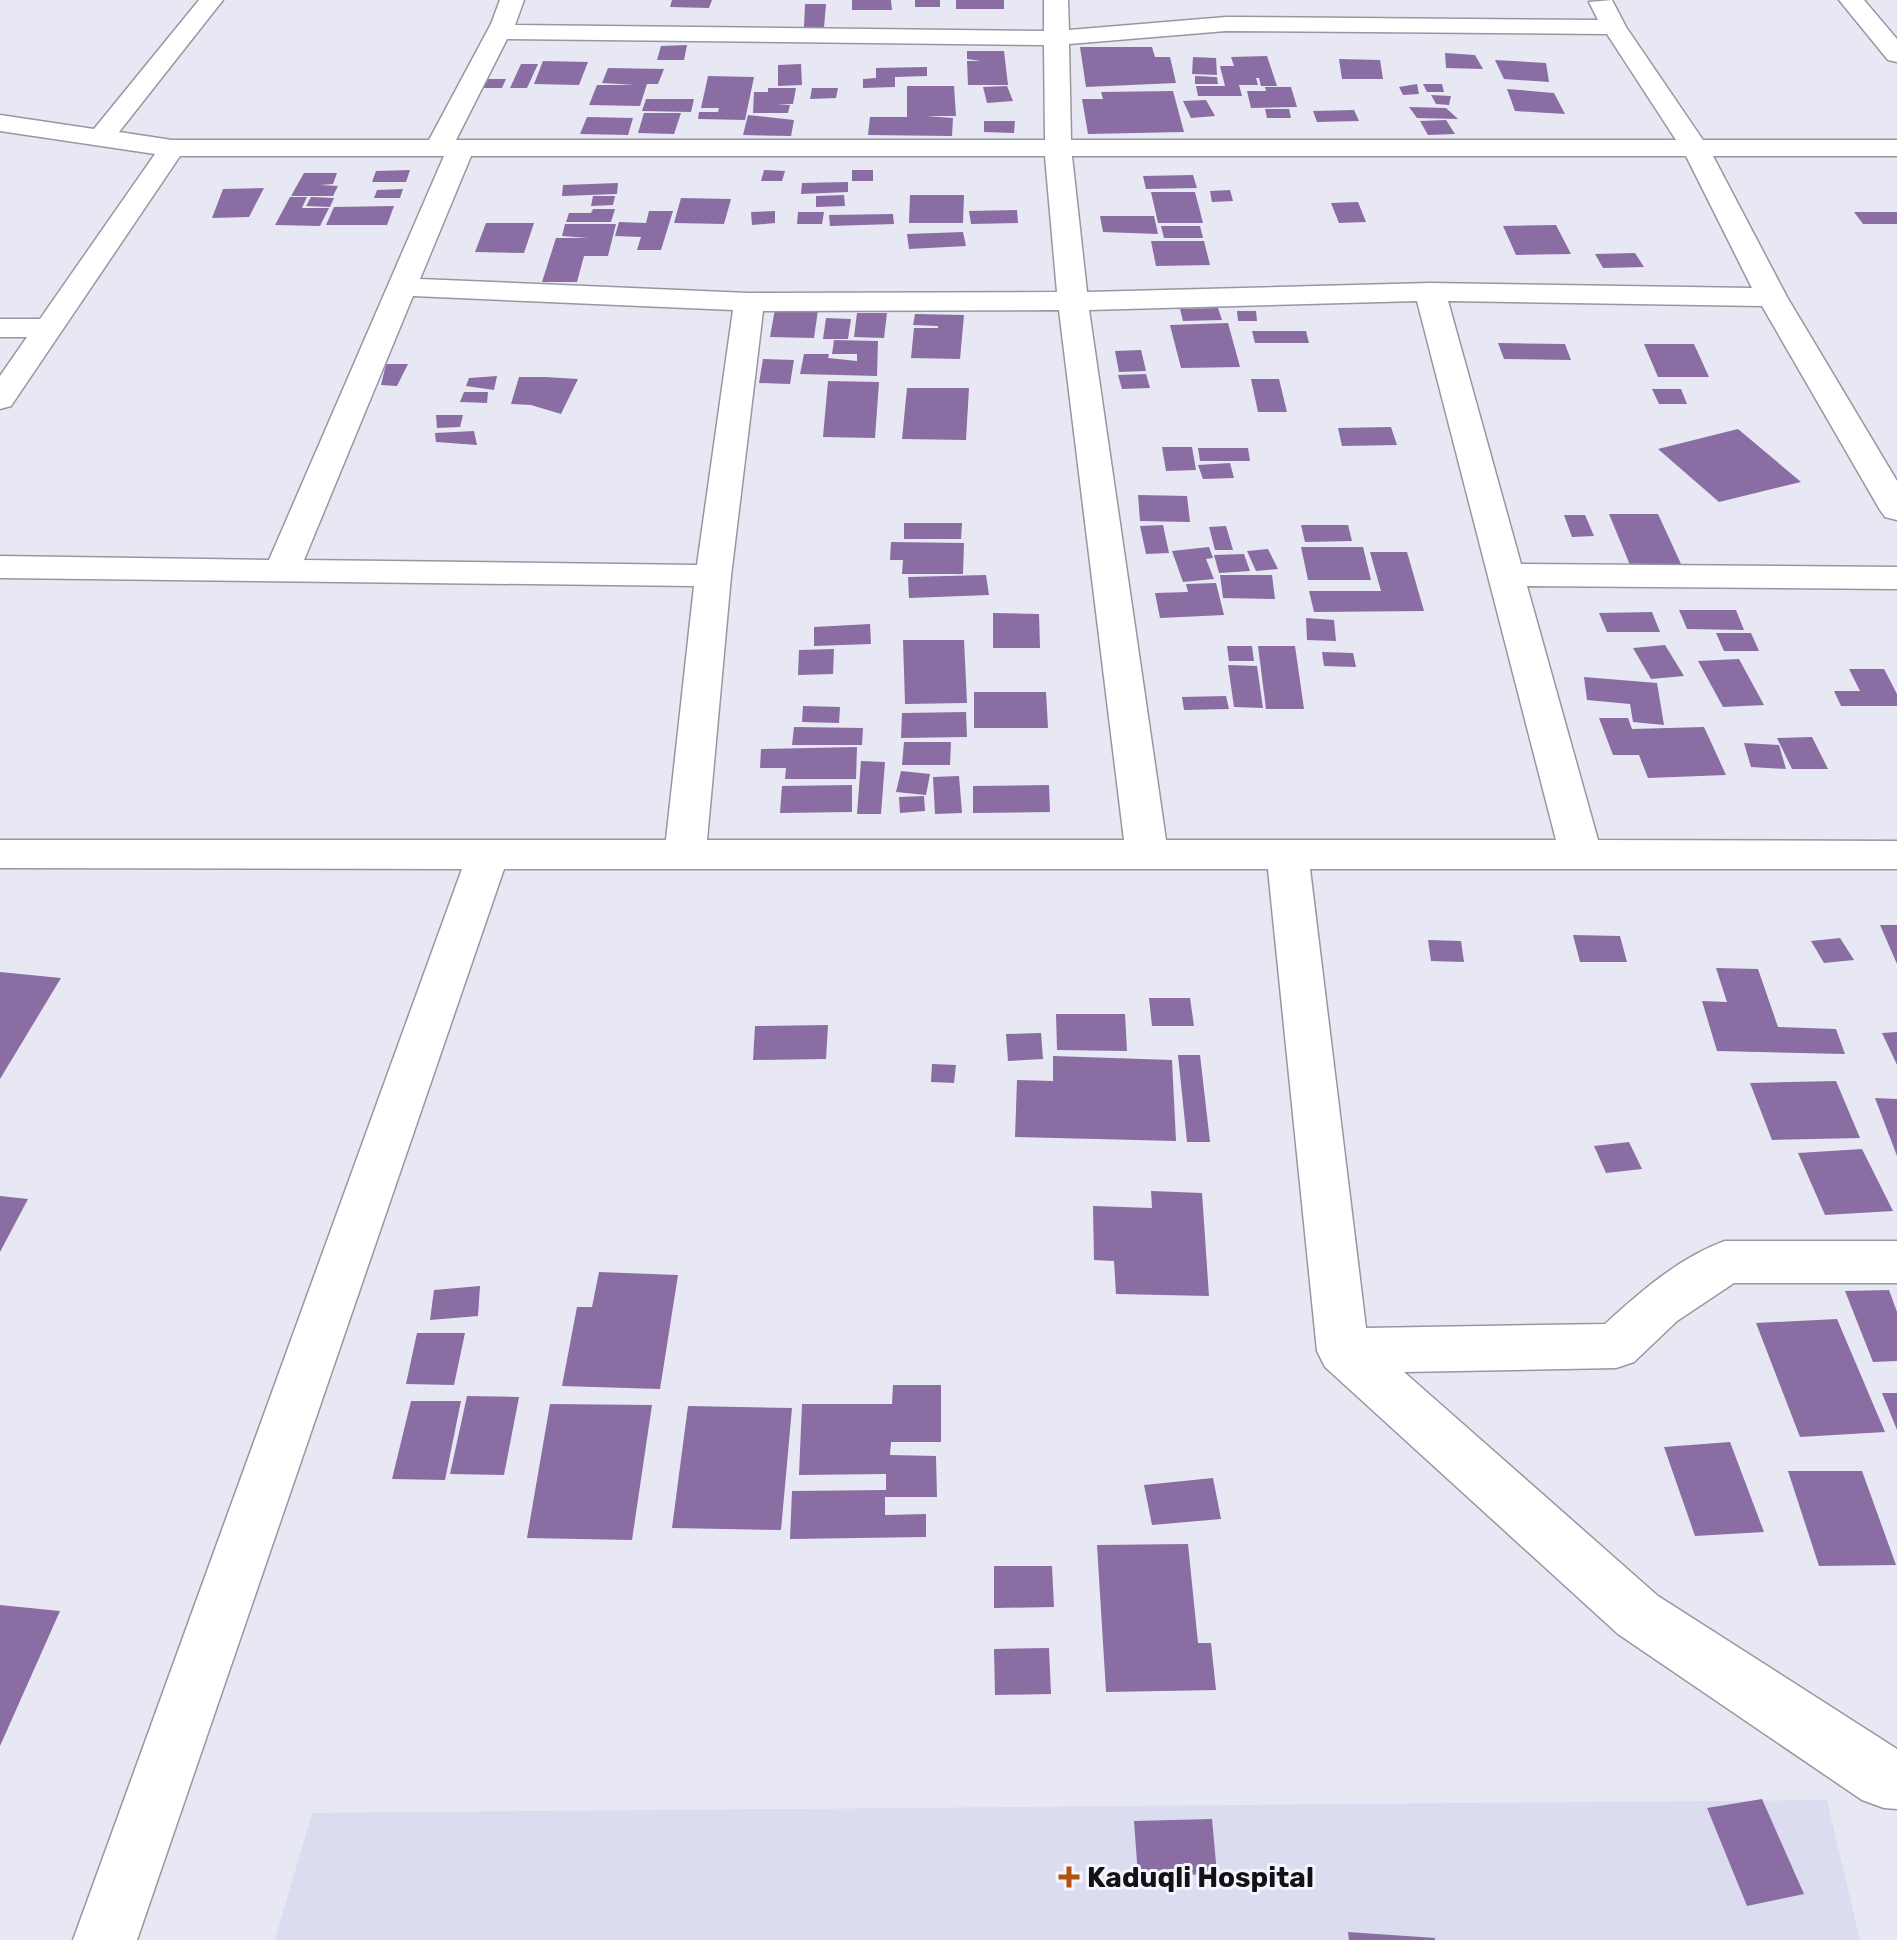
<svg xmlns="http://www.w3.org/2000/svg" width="1897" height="1940" viewBox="0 0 1897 1940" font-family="Rubik,sans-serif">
	<rect width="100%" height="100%" fill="#e7e8f3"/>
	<polygon fill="#dbdcef" points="1827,1800 1860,1940 275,1940 312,1813"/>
	<g fill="#8a6da2">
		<polygon points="672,0 712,0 709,8 670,7"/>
		<polygon points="852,0 891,0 892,10 852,10"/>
		<rect x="915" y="0" width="25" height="7"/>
		<rect x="956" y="0" width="48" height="9"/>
		<polygon points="805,4 826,4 824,27 804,28"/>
		<polygon points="687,45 684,60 657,60 661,46"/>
		<polygon points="1080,47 1152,47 1155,57 1170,57 1176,83 1086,87"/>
		<polygon points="967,51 1004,51 1008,85 968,85 967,61 981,61 967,59"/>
		<polygon points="1445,53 1475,55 1483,69 1446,68"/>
		<polygon points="1267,56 1277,86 1261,86 1259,78 1256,78 1258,85 1239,85 1242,96 1198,96 1196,86 1225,86 1220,66 1234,66 1231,57"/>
		<polygon points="1193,57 1216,58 1217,75 1192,74"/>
		<polygon points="1339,59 1380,60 1383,79 1342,79"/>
		<polygon points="1495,60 1546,63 1549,82 1504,79"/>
		<polygon points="543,61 588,62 579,85 534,84"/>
		<polygon points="521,64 538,64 527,88 510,88"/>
		<polygon points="801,64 802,85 778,86 778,65"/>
		<polygon points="927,67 927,76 895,77 895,87 863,88 863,79 876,78 876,68"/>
		<polygon points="608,68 664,69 658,84 647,84 640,106 589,105 597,85 635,85 602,83"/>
		<polygon points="708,76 754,77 745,120 698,119 699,112 718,112 719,108 701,108"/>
		<polygon points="1195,76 1217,77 1218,84 1195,84"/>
		<polygon points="486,79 506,79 502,88 482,88"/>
		<polygon points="1417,84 1419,94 1403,95 1399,87"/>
		<polygon points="1423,84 1442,84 1444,92 1427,92"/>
		<polygon points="907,86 954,86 956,116 926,116 953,118 952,136 868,135 870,117 907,117"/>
		<polygon points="1007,86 1013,101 987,103 983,87"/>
		<polygon points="1265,87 1291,87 1297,107 1251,108 1247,91 1266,91"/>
		<polygon points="768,88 796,88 793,104 777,104 790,105 788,113 753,113 754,92 768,92"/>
		<polygon points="812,88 838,88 836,98 810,99"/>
		<polygon points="1507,89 1554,93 1565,114 1515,111"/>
		<polygon points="1173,91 1184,132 1088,134 1082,99 1103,99 1101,92"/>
		<polygon points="1431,95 1451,96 1449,105 1436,104"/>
		<polygon points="646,99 694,99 691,112 642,111"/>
		<polygon points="1206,100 1215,116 1191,118 1183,101"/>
		<polygon points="1409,107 1446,108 1458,119 1417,118"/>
		<polygon points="1265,109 1289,109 1291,118 1267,118"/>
		<polygon points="1354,110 1359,121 1317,122 1313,111"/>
		<polygon points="644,113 681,113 674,134 638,133"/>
		<polygon points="748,115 794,120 791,136 743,135"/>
		<polygon points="587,117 633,118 628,135 580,134"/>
		<polygon points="1446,120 1455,134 1428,135 1420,121"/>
		<polygon points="984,121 1015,121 1014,133 984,132"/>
		<polygon points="410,170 406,182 372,182 376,171"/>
		<polygon points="764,170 785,171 782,181 761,181"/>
		<rect x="852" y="170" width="21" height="11"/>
		<polygon points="304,173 337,173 333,184 320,185 338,186 333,196 291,196"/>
		<polygon points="1193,175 1197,188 1146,189 1143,176"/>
		<polygon points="848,182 848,192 801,194 802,183"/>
		<polygon points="618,183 617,194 562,196 563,185"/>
		<polygon points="264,188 249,217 212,218 223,189"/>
		<polygon points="403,189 400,198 374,198 377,190"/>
		<polygon points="1230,190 1233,201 1212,202 1210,191"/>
		<polygon points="1151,192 1195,192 1203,223 1158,223"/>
		<polygon points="844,195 845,206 816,207 816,196"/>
		<polygon points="910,195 964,195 963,223 909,223"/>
		<polygon points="593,196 615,196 613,205 591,206"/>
		<polygon points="290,197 307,197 302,208 329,208 320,226 275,225"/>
		<polygon points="311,197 334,198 330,207 306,206"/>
		<polygon points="681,198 731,199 724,224 674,223"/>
		<polygon points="1358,202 1366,222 1339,223 1331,203"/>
		<polygon points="394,206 387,225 326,225 334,207"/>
		<polygon points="593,209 615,209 611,222 566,222 569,213 591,213"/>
		<polygon points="1017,210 1018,223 971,224 969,211"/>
		<polygon points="649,211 673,211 661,250 637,250 641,237 615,236 619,222 646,223"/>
		<polygon points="775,211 775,223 752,225 751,212"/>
		<polygon points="798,212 824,212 822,224 797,224"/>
		<polygon points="1854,212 1897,212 1897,224 1863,224"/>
		<polygon points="893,214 894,224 830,226 829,215"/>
		<polygon points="1100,216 1154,216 1158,234 1103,232"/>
		<polygon points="486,223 534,223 524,253 475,252"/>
		<polygon points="565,224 616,224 608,256 584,256 577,282 542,282 556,238 588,238 562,236"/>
		<polygon points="1556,225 1571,254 1516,255 1503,226"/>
		<polygon points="1161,226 1200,226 1203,238 1164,238"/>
		<polygon points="963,232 966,246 909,249 907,234"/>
		<polygon points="1151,241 1204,241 1210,265 1156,266"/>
		<polygon points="1635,253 1644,267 1603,268 1595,254"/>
		<polygon points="1218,308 1222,320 1183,321 1180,309"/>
		<polygon points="775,309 818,310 814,338 770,337"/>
		<polygon points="1237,311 1256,311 1257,321 1238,321"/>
		<polygon points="857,313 887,313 884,338 854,337"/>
		<polygon points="915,314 964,315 960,359 911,358 914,328 938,328 938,326 913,325"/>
		<polygon points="826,318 851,319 848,339 823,339"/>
		<polygon points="1228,323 1240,367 1181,368 1170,325"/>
		<polygon points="1252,331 1306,331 1309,343 1255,343"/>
		<polygon points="834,340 878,341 877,376 800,374 804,354 829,354 828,358 857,361 857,354 832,354"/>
		<polygon points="1498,343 1565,344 1571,360 1504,359"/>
		<polygon points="1644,344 1694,344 1709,377 1658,377"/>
		<polygon points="1141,350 1146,371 1119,372 1115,351"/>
		<polygon points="763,359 794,360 790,384 759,383"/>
		<polygon points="386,364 408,364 397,386 381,385"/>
		<polygon points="1146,374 1150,388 1122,389 1118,375"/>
		<polygon points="497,376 494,390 466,386 469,378"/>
		<polygon points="519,377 545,377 578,379 561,414 531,405 511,404"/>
		<polygon points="1251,379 1279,379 1287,412 1258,412"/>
		<polygon points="828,381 879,382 875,438 823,437"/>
		<polygon points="907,388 969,388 966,440 902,439"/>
		<polygon points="1652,389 1681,389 1687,404 1659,404"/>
		<polygon points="464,392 488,392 487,403 460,402"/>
		<polygon points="436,415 463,415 460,427 437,428"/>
		<polygon points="1391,427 1397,445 1342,446 1338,428"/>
		<polygon points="1738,429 1801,482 1719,502 1658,449"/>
		<polygon points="474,431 477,445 436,442 435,433"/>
		<polygon points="1162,447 1192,447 1196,470 1166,471"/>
		<polygon points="1198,448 1248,448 1250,461 1200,461"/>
		<polygon points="1230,463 1234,478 1203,479 1198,465"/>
		<polygon points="1138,495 1187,496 1190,522 1140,521"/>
		<polygon points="1609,514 1658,514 1681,564 1630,565"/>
		<polygon points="1564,515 1585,515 1594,536 1572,537"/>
		<polygon points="904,523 962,523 961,539 904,539"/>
		<polygon points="1163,525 1169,553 1146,554 1140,526"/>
		<polygon points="1301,525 1348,525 1352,541 1305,542"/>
		<polygon points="1226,526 1233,550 1215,550 1209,527"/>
		<polygon points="891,542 964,543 963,574 902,574 903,560 890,560"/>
		<polygon points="1209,547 1213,558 1206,559 1214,579 1183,582 1172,551"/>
		<polygon points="1301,547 1363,547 1371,580 1308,580"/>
		<polygon points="1268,549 1278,569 1256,571 1247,551"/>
		<polygon points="1370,552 1407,552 1424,611 1314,612 1309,591 1381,591"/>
		<polygon points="1244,554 1250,571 1219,573 1214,555"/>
		<polygon points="986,575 989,595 909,598 908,577"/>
		<polygon points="1220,575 1272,575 1275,599 1223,598"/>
		<polygon points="1216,583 1224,615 1160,618 1155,593 1188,592 1186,584"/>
		<polygon points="1679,610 1736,610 1744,630 1687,629"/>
		<polygon points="1652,612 1660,632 1607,632 1599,613"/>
		<polygon points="993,613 1039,614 1040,648 993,648"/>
		<polygon points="1306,618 1334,620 1336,641 1307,640"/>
		<polygon points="870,624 871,644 814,646 814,627"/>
		<polygon points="1716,633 1751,633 1759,651 1724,651"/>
		<polygon points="903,640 964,640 967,703 905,704"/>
		<polygon points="1665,645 1684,676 1651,679 1633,648"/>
		<polygon points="1227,646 1252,646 1254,661 1229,661"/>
		<polygon points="1258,646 1295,646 1304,709 1266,709"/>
		<polygon points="834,649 833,674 798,675 799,650"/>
		<polygon points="1322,652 1353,653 1356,667 1324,666"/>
		<polygon points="1739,659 1764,705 1723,707 1698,661"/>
		<polygon points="1228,665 1257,666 1263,708 1234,707"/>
		<polygon points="1849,669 1884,669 1897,694 1897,706 1841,706 1834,691 1860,691"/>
		<polygon points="1584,677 1657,683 1664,725 1633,722 1630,704 1587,700"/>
		<polygon points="974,692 1046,692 1048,728 974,728"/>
		<polygon points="1226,696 1229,709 1184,710 1182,697"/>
		<polygon points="803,706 840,707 839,723 802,722"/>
		<polygon points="966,712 967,737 901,738 902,713"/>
		<polygon points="1599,718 1628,718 1632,729 1704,727 1726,775 1648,778 1639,755 1613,755"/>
		<polygon points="794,727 863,728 862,745 792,745"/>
		<polygon points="1812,737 1828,769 1792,769 1777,738"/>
		<polygon points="904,742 951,742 950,765 902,765"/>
		<polygon points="1744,743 1779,745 1786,769 1751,767"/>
		<polygon points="857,747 856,779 785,779 786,768 760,768 761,749"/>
		<polygon points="861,761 885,762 881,814 857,814"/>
		<polygon points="901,771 930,774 926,795 896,792"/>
		<polygon points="959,776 962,813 935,814 933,777"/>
		<polygon points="852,785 852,812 780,813 782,786"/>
		<polygon points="1049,785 1050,812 973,813 973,786"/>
		<polygon points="924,796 925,811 900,813 899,797"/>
		<polygon points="1880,925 1897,925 1897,964"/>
		<polygon points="1573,935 1620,936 1627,962 1580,962"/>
		<polygon points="1840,938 1854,960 1824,963 1811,941"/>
		<polygon points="1428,940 1461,941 1464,962 1431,961"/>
		<polygon points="1716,968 1758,969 1778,1027 1836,1029 1845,1054 1717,1051 1702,1001 1727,1002"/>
		<polygon points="0,972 61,978 0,1079"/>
		<polygon points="1149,998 1190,998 1194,1026 1152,1026"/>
		<polygon points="1056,1014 1125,1014 1127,1051 1057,1050"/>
		<polygon points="828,1025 826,1059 753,1060 755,1026"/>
		<polygon points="1897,1032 1897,1065 1882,1033"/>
		<polygon points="1041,1033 1043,1059 1008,1061 1006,1034"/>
		<polygon points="1178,1055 1200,1055 1210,1142 1187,1142"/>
		<polygon points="1053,1056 1172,1060 1176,1141 1015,1137 1017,1080 1053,1081"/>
		<polygon points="932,1064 956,1065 954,1083 931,1082"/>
		<polygon points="1836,1081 1860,1138 1772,1140 1750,1083"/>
		<polygon points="1875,1098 1897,1099 1897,1156"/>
		<polygon points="1629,1142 1642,1169 1606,1173 1594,1146"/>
		<polygon points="1862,1149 1893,1211 1825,1215 1798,1153"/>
		<polygon points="1151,1191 1202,1193 1209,1296 1116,1294 1114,1261 1094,1260 1093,1206 1152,1208"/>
		<polygon points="0,1196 28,1199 0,1252"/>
		<polygon points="599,1272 678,1275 660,1389 562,1386 577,1307 592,1307"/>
		<polygon points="480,1286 478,1316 430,1320 434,1290"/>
		<polygon points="1889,1290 1897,1312 1897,1361 1873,1362 1845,1291"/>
		<polygon points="1837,1319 1885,1432 1800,1437 1756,1323"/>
		<polygon points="417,1333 465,1333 454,1385 406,1384"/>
		<polygon points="893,1385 941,1385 941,1442 891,1442 890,1455 936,1456 937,1497 885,1497 885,1515 926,1514 926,1537 790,1539 792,1491 886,1490 886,1474 799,1475 802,1404 892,1404"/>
		<polygon points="1882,1393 1897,1393 1897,1430"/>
		<polygon points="467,1396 519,1397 504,1475 450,1474"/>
		<polygon points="411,1401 461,1401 445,1480 392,1479"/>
		<polygon points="550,1404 652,1405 632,1540 527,1538"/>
		<polygon points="688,1406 792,1408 781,1530 672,1528"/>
		<polygon points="1730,1442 1764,1532 1695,1536 1664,1447"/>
		<polygon points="1788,1471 1862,1471 1896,1565 1819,1566"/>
		<polygon points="1213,1478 1221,1519 1152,1525 1144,1485"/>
		<polygon points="1188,1544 1198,1643 1211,1643 1216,1690 1106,1692 1097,1545"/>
		<polygon points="994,1566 1052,1566 1054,1607 994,1608"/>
		<polygon points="0,1605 60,1611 0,1746"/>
		<polygon points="1049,1648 1051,1694 995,1695 994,1649"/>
		<polygon points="1762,1799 1804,1894 1747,1906 1707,1808"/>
		<polygon points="1212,1819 1217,1874 1138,1876 1134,1821"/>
		<polygon points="1348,1932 1435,1938 1435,1940 1349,1940"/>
	</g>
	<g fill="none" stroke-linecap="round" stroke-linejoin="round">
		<defs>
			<g id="minor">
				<path d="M 199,0 L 223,0 L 119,132 L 172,140 L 429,140 L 491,24 L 500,0 L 524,0 L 515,25 L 1044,31 L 1044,0 L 1068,0 L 1069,30 L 1226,17 L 1598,20 L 1589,2 L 1612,0 L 1626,27 L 1703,140 L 1897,140 L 1897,156 L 1713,156 L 1787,297 L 1897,481 L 1897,520 L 1885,517 L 1880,510 L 1762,306 L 1448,301 L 1521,564 L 1897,567 L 1897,589 L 1527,586 L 1598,840 L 1897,841 L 1897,869 L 1310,869 L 1366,1328 L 1605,1324 C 1640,1292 1680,1257 1725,1241 L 1897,1241 L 1897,1283 L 1734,1283 L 1677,1321 L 1634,1362 L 1616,1368 L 1404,1372 L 1658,1596 L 1897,1749 L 1897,1809 L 1884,1808 L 1862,1800 L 1618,1634 L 1325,1367 L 1317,1351 L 1268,869 L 504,869 L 137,1940 L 73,1940 L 462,869 L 0,868 L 0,840 L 666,840 L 694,586 L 0,578 L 0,556 L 269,560 L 444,156 L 180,156 L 11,406 L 0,409 L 0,376 L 27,337 L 0,337 L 0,319 L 40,319 L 155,154 L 0,131 L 0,115 L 94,129 ZM 1226,31 L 1607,34 L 1676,140 L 1071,140 L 1069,44 ZM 507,39 L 1044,45 L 1045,140 L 456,140 ZM 471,156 L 1045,156 L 1057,292 L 749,293 L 420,279 ZM 1072,156 L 1686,156 L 1752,288 L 1430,283 L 1087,292 ZM 413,296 L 733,310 L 697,565 L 304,560 ZM 1417,301 L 1556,840 L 1166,840 L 1089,310 ZM 1059,310 L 1124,840 L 707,840 L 731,576 L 763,311 Z"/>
				<polygon points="1839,0 1864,0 1897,39 1897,62 1888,60"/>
			</g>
		</defs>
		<use href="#minor" stroke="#9797a1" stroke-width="3"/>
		<use href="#minor" fill="#fff" fill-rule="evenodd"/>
	</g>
	<path fill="#b2520d" stroke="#f5f5ff" stroke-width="3" d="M1065 1865h8v8h8v8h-8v8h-8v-8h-8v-8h8z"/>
	<g text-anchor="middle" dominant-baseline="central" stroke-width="6" stroke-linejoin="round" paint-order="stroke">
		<g font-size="28" font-weight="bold" fill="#131317" stroke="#f5f5ff" text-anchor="start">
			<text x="1087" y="1877">Kaduqli Hospital</text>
		</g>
	</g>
</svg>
